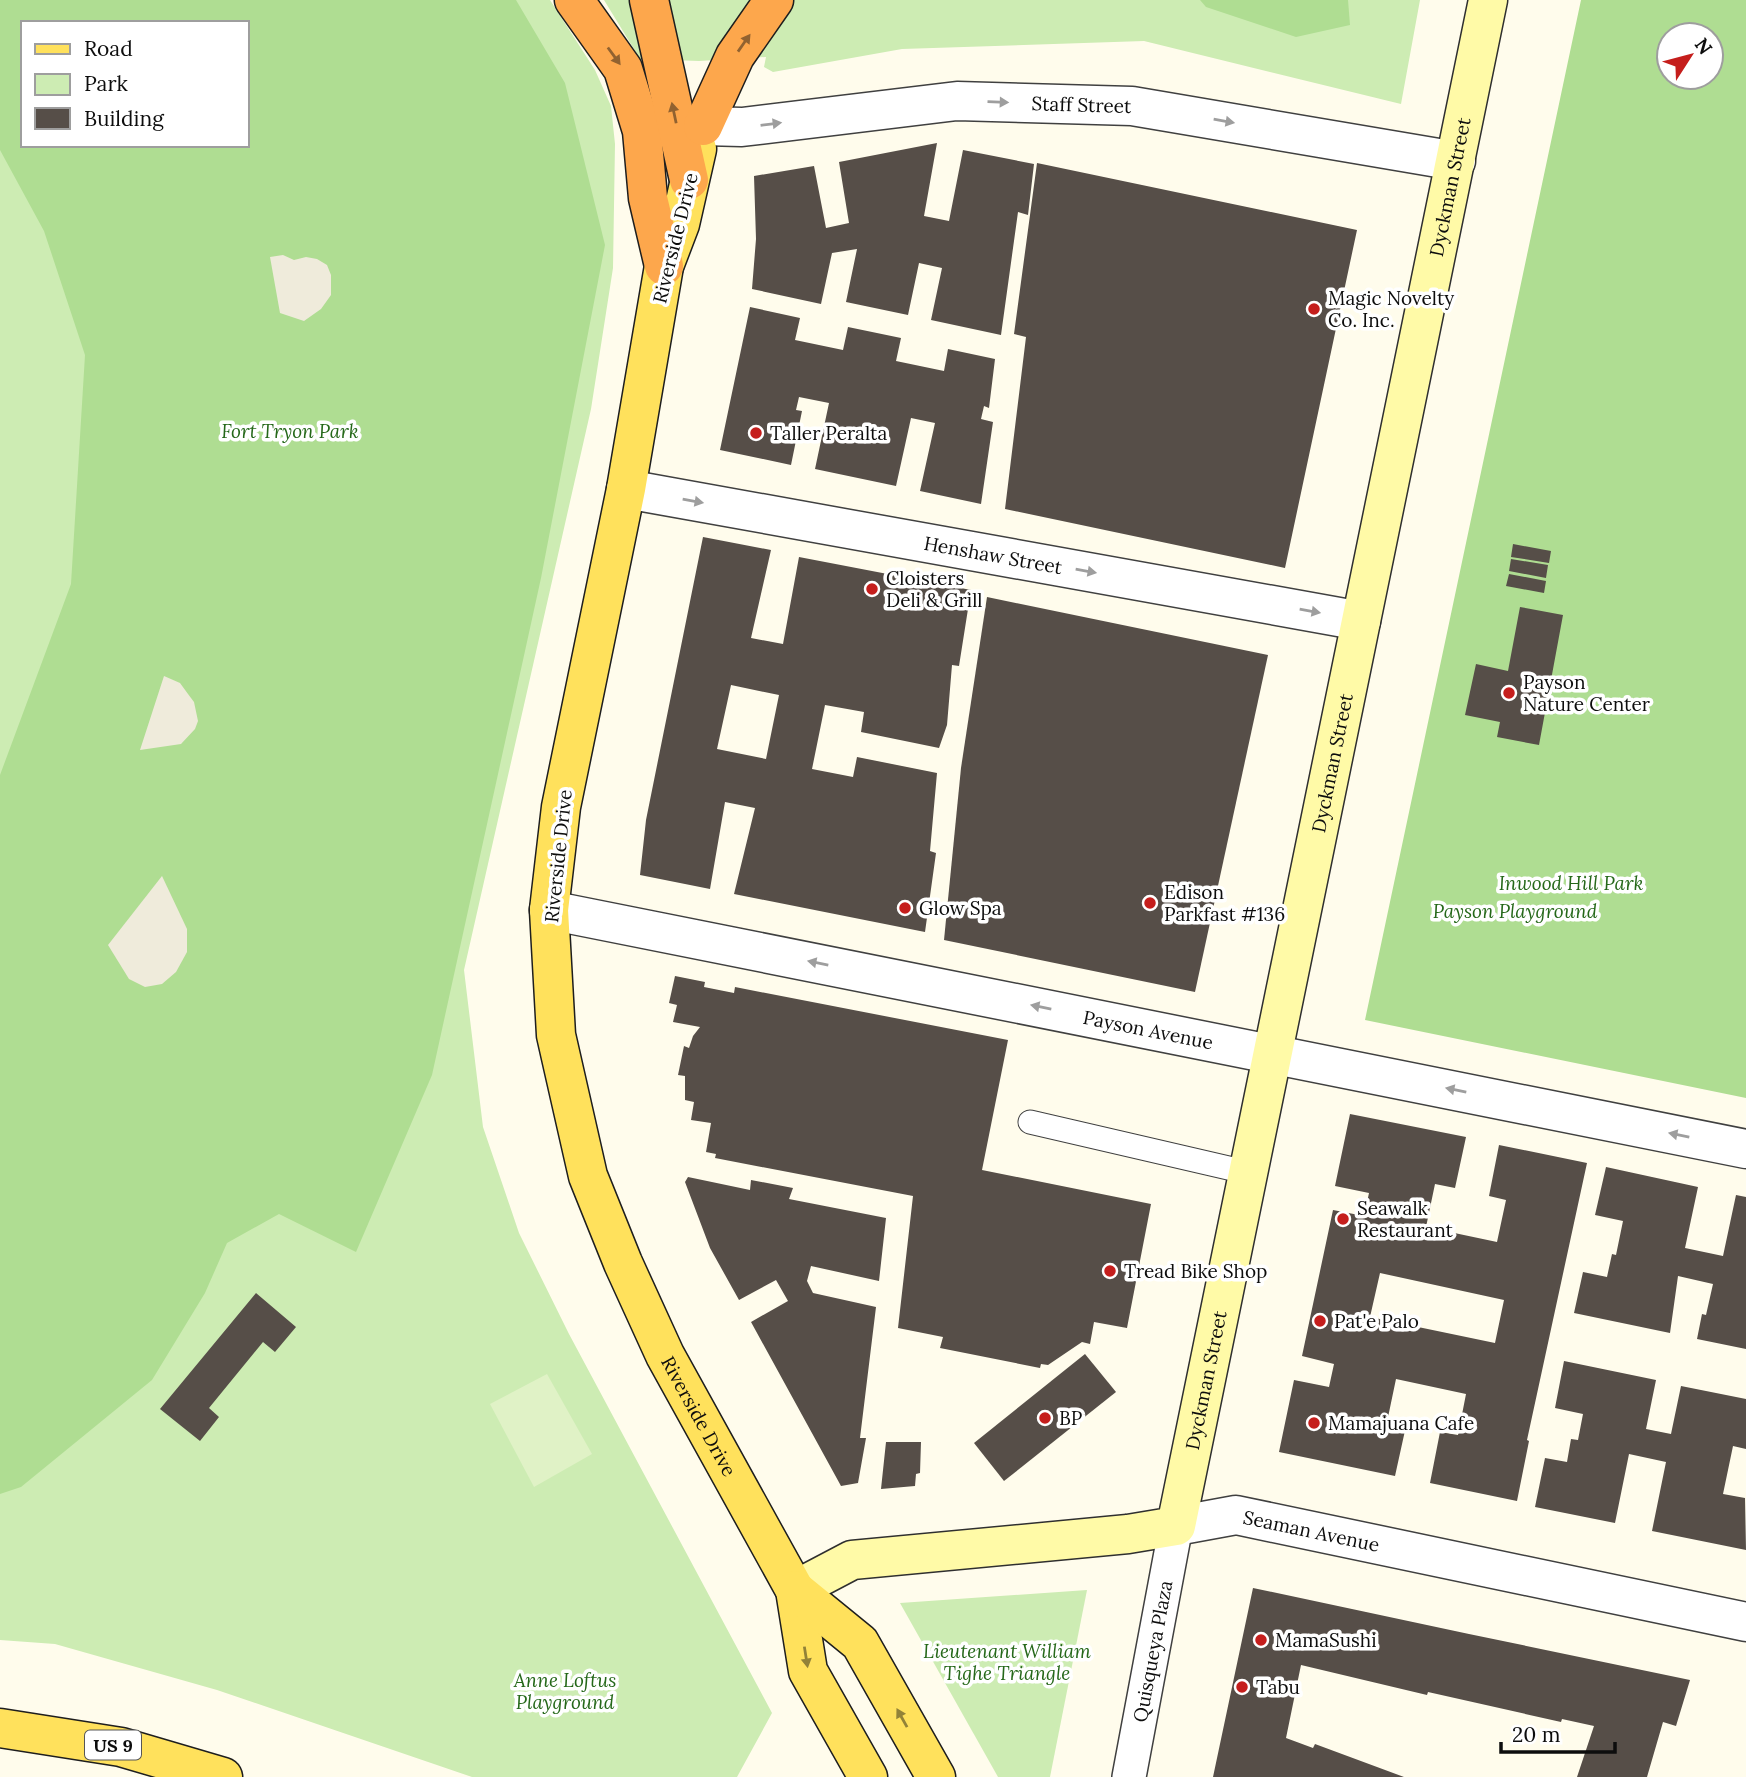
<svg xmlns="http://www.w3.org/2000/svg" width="1746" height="1777" viewBox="0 0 1746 1777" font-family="Lora,serif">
	<rect width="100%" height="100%" fill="#fffcec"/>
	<g fill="#cdecb3" fill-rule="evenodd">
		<path d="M 0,0 L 550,0 L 595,70 L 611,106 L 615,144 L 613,268 L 591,409 L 464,970 L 483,1127 L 519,1233 L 569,1334 L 772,1713 L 737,1777 L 472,1777 L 217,1690 L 55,1644 L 0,1640 ZM 23,23 L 247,23 L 247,145 L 23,145 Z"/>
		<polygon points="604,0 1420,0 1401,104 1144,41 902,49 773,72 764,67 766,57 699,61 640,59"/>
		<polygon points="1087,1590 1050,1777 998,1777 900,1603"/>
	</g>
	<g fill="#afdd92" fill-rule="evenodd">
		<path d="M 0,0 L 516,0 L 565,83 L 605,245 L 541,578 L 432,1075 L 356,1252 L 279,1214 L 227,1243 L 205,1293 L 152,1380 L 21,1487 L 0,1494 L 0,775 L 71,584 L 85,355 L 44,231 L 0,150 ZM 23,23 L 247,23 L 247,145 L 23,145 Z"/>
		<polygon points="1200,0 1348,0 1350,25 1296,37 1206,7"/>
		<path d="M 1581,0 L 1746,0 L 1746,1098 L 1365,1020 ZM 1669,35 L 1711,35 L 1711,77 L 1669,77 Z"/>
	</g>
	<polygon fill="#e0f2c6" points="547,1374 592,1454 534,1487 490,1404"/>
	<g fill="#efebdb">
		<polygon points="283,255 294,260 306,257 317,259 327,265 331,275 331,295 321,309 304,321 280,313 270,257"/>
		<polygon points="164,676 180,683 188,694 194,702 198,721 195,729 181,744 140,750"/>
		<polygon points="162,876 187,929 187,952 176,972 162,984 145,987 129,979 108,945"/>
	</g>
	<g fill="#564e48" fill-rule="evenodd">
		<polygon points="937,143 924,216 949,221 963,150 1034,164 1028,215 1018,212 1001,335 931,320 942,268 919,263 908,315 846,302 857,249 832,253 821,304 752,289 756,239 754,176 814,166 826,228 849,223 839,162"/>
		<polygon points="1037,163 1357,230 1285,568 1005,509 1026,337 1014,334"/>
		<polygon points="750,307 800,318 795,340 843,350 848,327 901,338 896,361 944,371 948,349 995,359 989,408 984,406 981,419 993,422 981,504 920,491 935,423 911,418 896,486 815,469 829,403 799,397 796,410 802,411 791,465 720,450"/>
		<path d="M 703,537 L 771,550 L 751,638 L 783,644 L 799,557 L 971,590 L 959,666 L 952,665 L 947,725 L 939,748 L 861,732 L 864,712 L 825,705 L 812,769 L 853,777 L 857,757 L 937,773 L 930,851 L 936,853 L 925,932 L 734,894 L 755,808 L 725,802 L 710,889 L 640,875 L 646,820 ZM 731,685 L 779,695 L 766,759 L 717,749 Z"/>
		<polygon points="1513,544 1551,551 1549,563 1511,557"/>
		<polygon points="1511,559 1548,565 1546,578 1509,571"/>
		<polygon points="1509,574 1546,581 1544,593 1506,586"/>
		<polygon points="987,597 1268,655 1195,992 944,940 961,768"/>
		<polygon points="1520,607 1563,615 1539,745 1497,737 1500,722 1465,715 1476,664 1508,671"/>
		<polygon points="675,976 705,982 704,987 734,993 735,987 1008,1040 982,1170 1151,1204 1127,1328 1094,1322 1090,1344 1082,1342 1048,1365 1041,1364 1040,1368 940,1348 943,1337 898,1328 913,1196 715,1158 716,1154 706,1152 711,1123 691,1120 694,1102 685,1100 685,1076 678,1075 684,1046 689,1048 693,1036 700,1027 673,1022 677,1005 669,1003"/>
		<path d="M 1350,1114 L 1466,1137 L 1455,1188 L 1435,1184 L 1426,1227 L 1497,1242 L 1506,1200 L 1489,1196 L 1499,1145 L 1587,1163 L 1527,1440 L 1529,1441 L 1517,1501 L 1430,1483 L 1440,1432 L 1458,1435 L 1466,1394 L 1396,1379 L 1387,1422 L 1406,1426 L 1395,1476 L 1279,1452 L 1294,1380 L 1329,1387 L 1334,1364 L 1302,1356 L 1333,1210 L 1364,1216 L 1369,1193 L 1335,1186 ZM 1380,1273 L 1504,1300 L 1495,1343 L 1370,1317 Z"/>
		<polygon points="1606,1167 1698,1187 1685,1248 1723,1256 1736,1195 1746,1197 1746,1349 1697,1339 1702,1314 1706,1315 1713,1284 1678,1276 1670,1333 1574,1313 1583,1272 1607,1277 1612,1254 1616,1255 1623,1221 1595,1215"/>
		<polygon points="688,1177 750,1190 751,1180 793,1188 789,1199 886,1218 879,1281 811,1266 807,1281 813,1293 876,1307 860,1438 866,1438 858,1483 841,1486 751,1322 788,1301 776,1280 739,1300 710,1248 685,1182"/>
		<polygon points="256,1293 296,1327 275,1352 263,1342 209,1408 219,1417 200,1441 160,1409"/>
		<polygon points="1085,1354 1116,1392 1004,1481 974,1443"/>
		<polygon points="1564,1361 1656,1380 1646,1429 1671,1434 1681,1386 1746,1399 1746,1449 1733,1446 1723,1494 1745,1498 1746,1550 1652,1531 1666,1462 1629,1454 1615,1523 1535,1507 1545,1458 1567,1462 1571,1439 1578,1440 1583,1414 1555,1408"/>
		<polygon points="886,1442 921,1442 920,1473 916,1474 915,1486 881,1489"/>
		<polygon points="1253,1588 1469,1634 1690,1680 1676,1726 1663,1722 1647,1777 1577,1777 1594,1726 1562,1719 1561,1722 1428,1692 1427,1695 1301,1665 1286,1738 1313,1748 1315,1744 1404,1777 1213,1777"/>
	</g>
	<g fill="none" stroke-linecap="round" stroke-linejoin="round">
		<defs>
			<polyline id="service" points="1030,1122 1250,1173"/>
			<g id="pedestrian">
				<path id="s1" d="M 1129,1777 L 1176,1526"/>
			</g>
			<g id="minor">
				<path id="s2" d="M 703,126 L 742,127 L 957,101 L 1132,106 L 1456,161"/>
				<path id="s3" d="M 626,489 L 1361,621"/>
				<path id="s4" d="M 549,910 L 1746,1149"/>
			</g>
			<g id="tertiary">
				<path id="s5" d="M 1176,1526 L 1236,1515 L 1746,1622"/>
			</g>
			<g id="secondary">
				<path id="s6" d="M 795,1590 L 852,1560 L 1128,1534 L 1176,1526 L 1488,0"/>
			</g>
			<g id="primary">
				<path id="s7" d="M 697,149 L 680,224 L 664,266 L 626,489 L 561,807 L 549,910 L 556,1035 L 588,1176 L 623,1263 L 665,1355 L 795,1590 L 808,1671 L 868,1777"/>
				<polyline points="795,1590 860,1643 936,1777"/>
				<polyline points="0,1728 121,1747 223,1777"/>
			</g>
			<g id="motorway">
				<polyline points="574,0 623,69 642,131 648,198 664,266"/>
				<polyline points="649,0 689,180"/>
				<polyline points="703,126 735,56 774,0"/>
			</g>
		</defs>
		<use href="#service" stroke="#404040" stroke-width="25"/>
		<use href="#pedestrian" stroke="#404040" stroke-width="36"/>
		<use href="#minor" stroke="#404040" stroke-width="41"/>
		<use href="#tertiary" stroke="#404040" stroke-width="41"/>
		<use href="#secondary" stroke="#2f2f2f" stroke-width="41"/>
		<use href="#primary" stroke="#1e1e1e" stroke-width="41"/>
		<use href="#motorway" stroke="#1e1e1e" stroke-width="41"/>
		<use href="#service" stroke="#fff" stroke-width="23"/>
		<use href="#pedestrian" stroke="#fff" stroke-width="33"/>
		<use href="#minor" stroke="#fff" stroke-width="38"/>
		<use href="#tertiary" stroke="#fff" stroke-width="38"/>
		<use href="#secondary" stroke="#fffaa7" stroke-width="38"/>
		<use href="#primary" stroke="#ffe15c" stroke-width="38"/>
		<use href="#motorway" stroke="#fda74c" stroke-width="38"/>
	</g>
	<defs><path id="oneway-solid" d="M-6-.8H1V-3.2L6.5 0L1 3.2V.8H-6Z" transform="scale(1.75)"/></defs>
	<g fill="#916230">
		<use href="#oneway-solid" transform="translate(744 43) rotate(-55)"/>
		<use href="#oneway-solid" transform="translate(614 56) rotate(54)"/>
		<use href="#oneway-solid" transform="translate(674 113) rotate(-102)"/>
	</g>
	<g fill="#9e9e9e">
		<use href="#oneway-solid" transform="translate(998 102) rotate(2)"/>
		<use href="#oneway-solid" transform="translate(1224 121) rotate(10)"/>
		<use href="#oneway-solid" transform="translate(771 124) rotate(-7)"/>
		<use href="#oneway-solid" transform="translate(693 501) rotate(10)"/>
		<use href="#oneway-solid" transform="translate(1086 571) rotate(10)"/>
		<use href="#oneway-solid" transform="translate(1310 611) rotate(10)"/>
		<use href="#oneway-solid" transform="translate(818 963) rotate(-169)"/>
		<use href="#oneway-solid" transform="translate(1041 1007) rotate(-169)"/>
		<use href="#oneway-solid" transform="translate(1456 1090) rotate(-169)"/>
		<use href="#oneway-solid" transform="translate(1679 1135) rotate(-169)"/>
	</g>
	<g fill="#928238">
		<use href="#oneway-solid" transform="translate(806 1657) rotate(81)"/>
		<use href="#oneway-solid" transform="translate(902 1718) rotate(-119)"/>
	</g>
	<g fill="#c51e1c" stroke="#fff" stroke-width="2.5">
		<circle cx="1314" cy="309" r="7"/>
		<circle cx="756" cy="433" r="7"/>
		<circle cx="872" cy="589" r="7"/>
		<circle cx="1509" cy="693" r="7"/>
		<circle cx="1150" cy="903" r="7"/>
		<circle cx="905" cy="908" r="7"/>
		<circle cx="1343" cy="1219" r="7"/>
		<circle cx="1110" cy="1271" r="7"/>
		<circle cx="1320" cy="1321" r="7"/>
		<circle cx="1045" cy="1418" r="7"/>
		<circle cx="1314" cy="1423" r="7"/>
		<circle cx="1261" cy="1640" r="7"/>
		<circle cx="1242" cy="1687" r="7"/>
	</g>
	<g text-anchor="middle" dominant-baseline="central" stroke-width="7" stroke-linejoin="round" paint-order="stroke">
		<rect fill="#fff" stroke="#565656" stroke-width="2" x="85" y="1730.5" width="56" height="29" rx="5"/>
		<g font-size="18" font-weight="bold" fill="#0d0d0d">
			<text x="113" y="1745">US 9</text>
		</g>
		<g font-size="19" fill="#0d0d0d" stroke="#fff">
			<text stroke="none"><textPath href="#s2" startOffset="380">Staff Street</textPath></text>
			<text stroke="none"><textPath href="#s6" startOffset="1757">Dyckman Street</textPath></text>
			<text transform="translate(675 238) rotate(-76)">Riverside Drive</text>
			<text stroke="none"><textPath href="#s3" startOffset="373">Henshaw Street</textPath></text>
			<text stroke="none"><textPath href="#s6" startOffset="1169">Dyckman Street</textPath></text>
			<text transform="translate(558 856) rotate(-84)">Riverside Drive</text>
			<text stroke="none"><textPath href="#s4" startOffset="611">Payson Avenue</textPath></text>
			<text stroke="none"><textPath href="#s6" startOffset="539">Dyckman Street</textPath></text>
			<text stroke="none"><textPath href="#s7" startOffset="1311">Riverside Drive</textPath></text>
			<text stroke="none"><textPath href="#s5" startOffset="138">Seaman Avenue</textPath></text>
			<text stroke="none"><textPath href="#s1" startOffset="128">Quisqueya Plaza</textPath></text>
		</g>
		<g font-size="19" fill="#0d0d0d" stroke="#fff" text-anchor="start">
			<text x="1328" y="298">Magic Novelty<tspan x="1328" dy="22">Co. Inc.</tspan></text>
			<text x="770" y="433">Taller Peralta</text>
			<text x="886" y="578">Cloisters<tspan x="886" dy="22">Deli &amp; Grill</tspan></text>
			<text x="1523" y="682">Payson<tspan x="1523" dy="22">Nature Center</tspan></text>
			<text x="1164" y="892">Edison<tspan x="1164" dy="22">Parkfast #136</tspan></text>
			<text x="919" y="908">Glow Spa</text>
			<text x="1357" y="1208">Seawalk<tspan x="1357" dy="22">Restaurant</tspan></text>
			<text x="1124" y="1271">Tread Bike Shop</text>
			<text x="1334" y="1321">Pat'e Palo</text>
			<text x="1059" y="1418">BP</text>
			<text x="1328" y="1423">Mamajuana Cafe</text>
			<text x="1275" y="1640">MamaSushi</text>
			<text x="1256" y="1687">Tabu</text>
		</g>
		<g font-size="19" font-style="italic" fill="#256819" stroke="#fff">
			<text x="290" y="431">Fort Tryon Park</text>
			<text x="1571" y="883">Inwood Hill Park</text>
			<text x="1515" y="911">Payson Playground</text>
			<text x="1007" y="1651">Lieutenant William<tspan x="1007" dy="22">Tighe Triangle</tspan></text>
			<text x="565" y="1680">Anne Loftus<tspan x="565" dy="22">Playground</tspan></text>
		</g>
	</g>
	<rect x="21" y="21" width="228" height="126" fill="#ffffff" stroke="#9e9e9e" stroke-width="2"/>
	<rect x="35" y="44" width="35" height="10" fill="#ffe15c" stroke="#9e9e9e" stroke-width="2"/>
	<text x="84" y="56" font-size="21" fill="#0d0d0d">Road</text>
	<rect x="35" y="74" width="35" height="21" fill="#cdecb3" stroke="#9e9e9e" stroke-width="2"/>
	<text x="84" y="91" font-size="21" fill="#0d0d0d">Park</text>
	<rect x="35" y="108" width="35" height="21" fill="#564e48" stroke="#9e9e9e" stroke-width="2"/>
	<text x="84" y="126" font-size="21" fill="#0d0d0d">Building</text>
	<g transform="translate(1690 56) rotate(54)"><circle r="33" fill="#ffffff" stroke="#9e9e9e" stroke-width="2"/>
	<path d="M0-5L12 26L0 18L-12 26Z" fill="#c51e1c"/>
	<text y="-10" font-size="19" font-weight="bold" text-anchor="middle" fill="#0d0d0d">N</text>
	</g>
	<path d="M1501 1742v10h114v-10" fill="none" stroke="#0d0d0d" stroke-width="3.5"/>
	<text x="1512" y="1742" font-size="21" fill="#0d0d0d" stroke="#ffffff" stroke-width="5" paint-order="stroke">20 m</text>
</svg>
